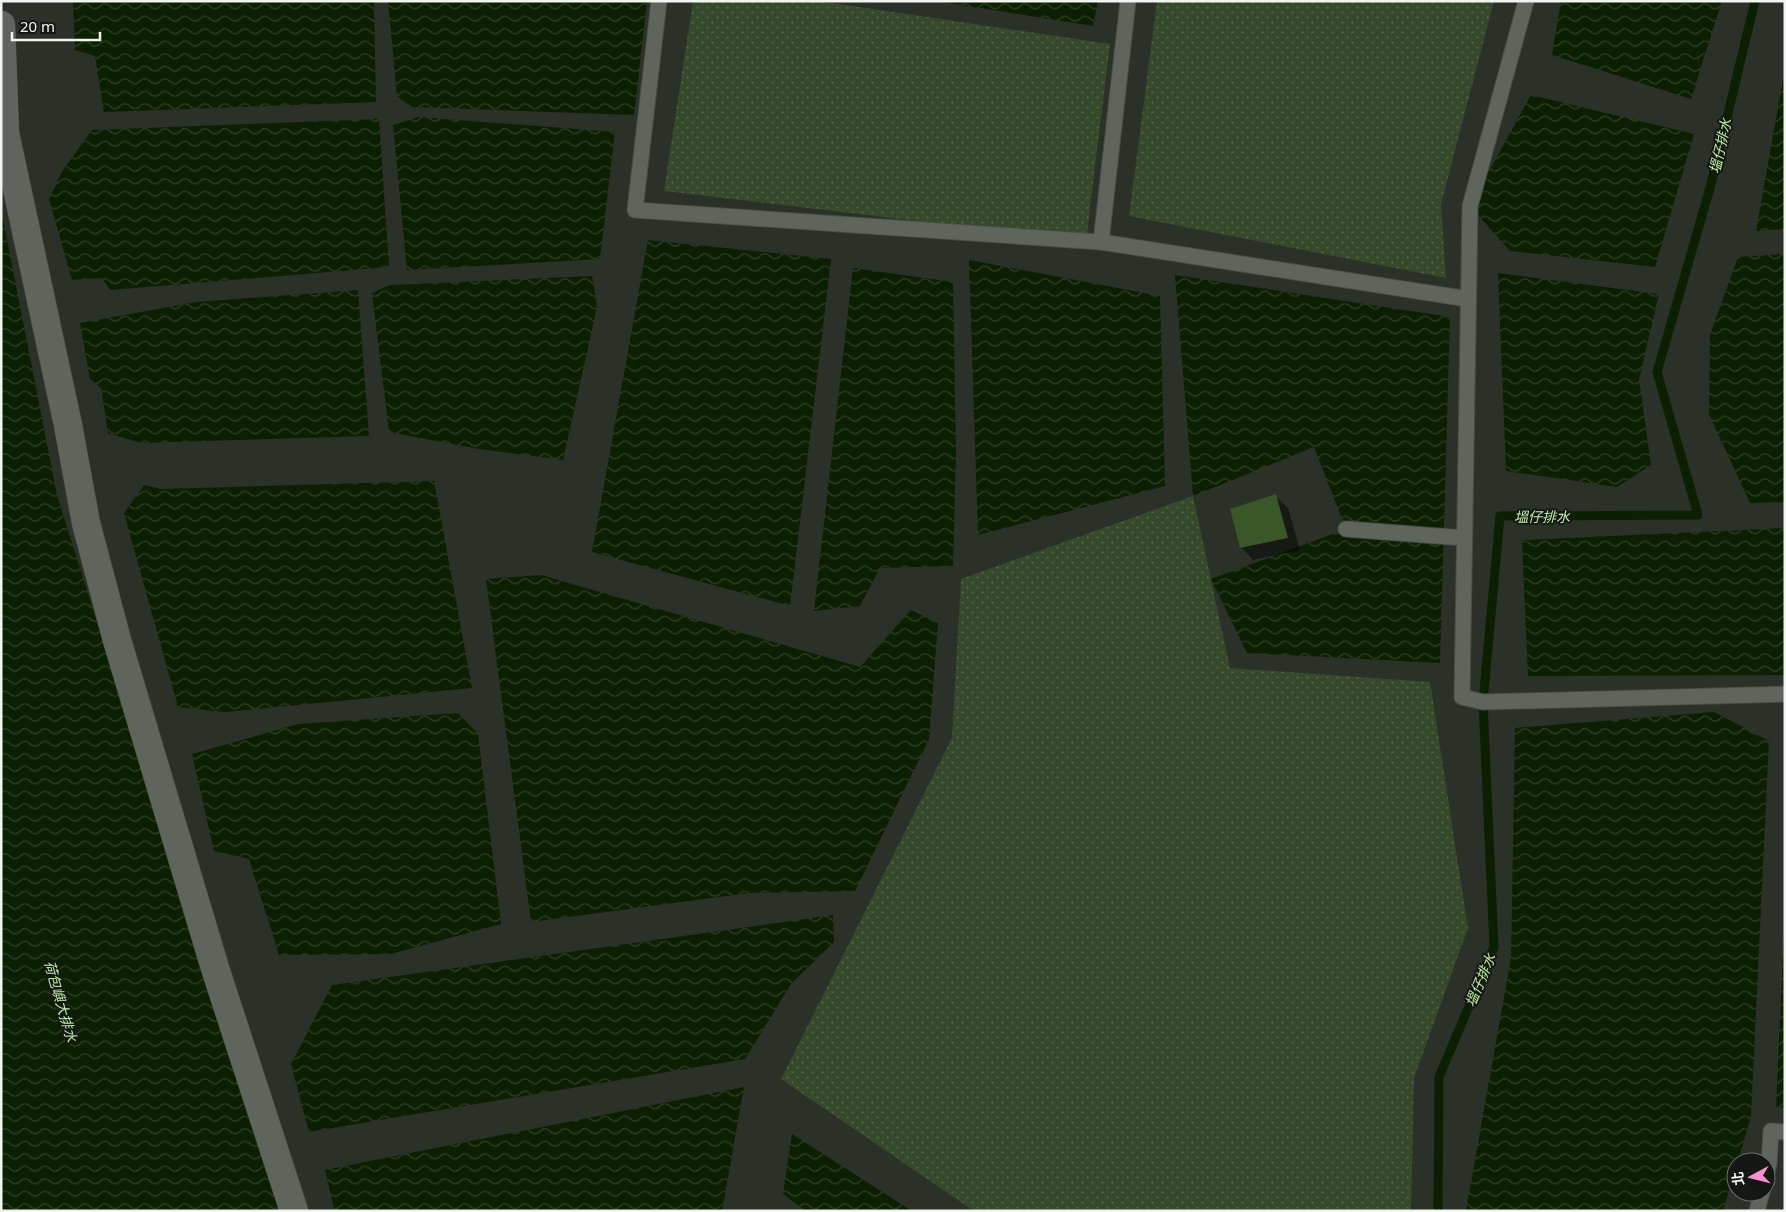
<svg xmlns="http://www.w3.org/2000/svg" width="1786" height="1212" viewBox="0 0 1786 1212" font-family="'Noto Sans','Noto Sans TC',sans-serif">
	<defs>
		<pattern id="grass-dots" width="8" height="8" patternUnits="userSpaceOnUse" patternTransform="scale(1.25)"><rect width="8" height="8" fill="#354a2b"/><path d="M2 2h.1M6 6h.1" fill="none" stroke="#53654a" stroke-width="1.8" stroke-linecap="round"/></pattern>
		<pattern id="water-waves" width="16" height="10" patternUnits="userSpaceOnUse" patternTransform="scale(1.25)"><rect width="16" height="10" fill="#0b2000"/><path d="M0 5q4-4 8 0t8 0" fill="none" stroke="#2f4126"/></pattern>
	</defs>
	<rect width="100%" height="100%" fill="#2b3028"/>
	<g fill="url(#grass-dots)">
		<polygon points="693,1 819,1 1110,44 1086,241 664,191"/>
		<polygon points="1157,1 1494,1 1441,204 1446,278 1129,216"/>
		<polygon points="1193,496 1230,668 1430,682 1468,928 1414,1078 1411,1211 974,1211 781,1079 952,738 961,579"/>
	</g>
	<g fill="url(#water-waves)">
		<polygon points="73,1 374,1 376,102 104,112 95,56 75,50"/>
		<polygon points="388,1 647,1 634,115 411,107 397,96"/>
		<polygon points="937,1 1098,1 1093,26"/>
		<polygon points="1561,1 1722,1 1691,99 1552,55"/>
		<polygon points="1785,68 1785,229 1756,231"/>
		<polygon points="1531,95 1694,134 1655,267 1510,251 1470,206"/>
		<polygon points="419,117 615,132 600,259 407,270 393,125"/>
		<polygon points="379,119 389,267 110,290 102,278 72,280 49,199 63,170 92,130"/>
		<polygon points="1,209 57,495 282,1211 1,1211"/>
		<polygon points="648,240 831,259 790,606 592,552"/>
		<polygon points="1785,254 1785,502 1750,503 1709,414 1710,335 1738,257"/>
		<polygon points="969,260 1160,296 1165,486 978,535"/>
		<polygon points="853,268 953,282 956,454 953,566 880,568 860,606 814,611"/>
		<polygon points="1498,273 1659,294 1639,379 1651,465 1617,487 1506,471"/>
		<polygon points="1175,275 1450,317 1440,663 1247,653 1211,579 1346,529 1314,447 1193,496"/>
		<polygon points="592,276 597,307 563,460 479,449 389,432 372,293 390,285"/>
		<polygon points="358,290 369,436 141,443 108,433 101,388 90,379 80,323 196,302"/>
		<polygon points="434,481 472,688 225,712 178,707 124,513 144,485 161,489"/>
		<polygon points="1785,528 1785,675 1528,676 1522,540"/>
		<polygon points="541,575 860,667 911,610 938,623 929,739 855,891 749,893 531,922 486,579"/>
		<polygon points="1714,712 1769,741 1751,1116 1738,1162 1736,1162 1736,1167 1723,1211 1466,1211 1511,958 1515,728"/>
		<polygon points="458,713 478,734 501,924 391,954 279,955 249,859 214,851 192,754 298,724"/>
		<polygon points="1785,907 1785,1108 1776,1107"/>
		<polygon points="833,915 834,942 791,984 745,1059 309,1132 291,1064 332,985"/>
		<polygon points="744,1087 722,1211 350,1211 334,1209 325,1170"/>
		<polygon points="792,1134 912,1211 806,1211 783,1194"/>
	</g>
	<polygon fill="#0007" points="1275,496 1288,508 1300,550 1253,560 1241,547"/>
	<g fill="none" stroke-linecap="round" stroke-linejoin="round">
		<polyline stroke="#0b2000" stroke-width="9" points="1438,1211 1439,1077 1494,947 1483,702 1500,516 1698,515 1657,372 1710,188 1755,1"/>
	</g>
	<polygon fill="#395728" points="1276,494 1288,538 1240,548 1230,509"/>
	<g fill="none" stroke-linecap="round" stroke-linejoin="round">
		<defs>
			<g id="lane">
				<polyline points="659,1 635,210 1101,242 1468,299"/>
				<polyline points="1526,1 1470,206 1462,697 1483,702 1785,694"/>
				<polyline points="1101,242 1128,1"/>
				<polyline points="1346,529 1464,538"/>
				<polyline points="1766,1176 1769,1164 1771,1131 1785,1132"/>
				<polyline points="1757,1211 1762,1192"/>
			</g>
			<polyline id="street" points="1,25 5,133 68,425 86,523 117,640 215,968 294,1211"/>
		</defs>
		<use href="#lane" stroke="#484d46" stroke-width="17"/>
		<use href="#street" stroke="#484d46" stroke-width="29"/>
		<use href="#lane" stroke="#5f655d" stroke-width="15"/>
		<use href="#street" stroke="#5f655d" stroke-width="28"/>
	</g>
	<g text-anchor="middle" dominant-baseline="central" stroke-width="4" stroke-linejoin="round" paint-order="stroke">
		<g font-size="14" font-style="italic" fill="#beefa5" stroke="#151714">
			<text transform="translate(1720 146) rotate(-77)">塭仔排水</text>
			<text x="1542" y="516">塭仔排水</text>
			<text transform="translate(1480 980) rotate(-67)">塭仔排水</text>
			<text transform="translate(61 1001) rotate(74)">荷包嶼大排水</text>
		</g>
	</g>
	<rect width="1786" height="1212" fill="none" stroke="#f1f4ef" stroke-width="5"/>
	<g transform="translate(1751 1177) rotate(263)"><circle r="24" fill="#151714" stroke="#6d6f6c"/>
	<path d="M0-4L9 19L0 12L-9 19Z" fill="#f890cb"/>
	<text y="-8" font-size="14" font-weight="bold" text-anchor="middle" fill="#f1f4ef">北</text>
	</g>
	<path d="M12 32v8h88v-8" fill="none" stroke="#f1f4ef" stroke-width="2.5"/>
	<text x="20" y="32" font-size="15" fill="#f1f4ef" stroke="#151714" stroke-width="4" paint-order="stroke">20 m</text>
</svg>
